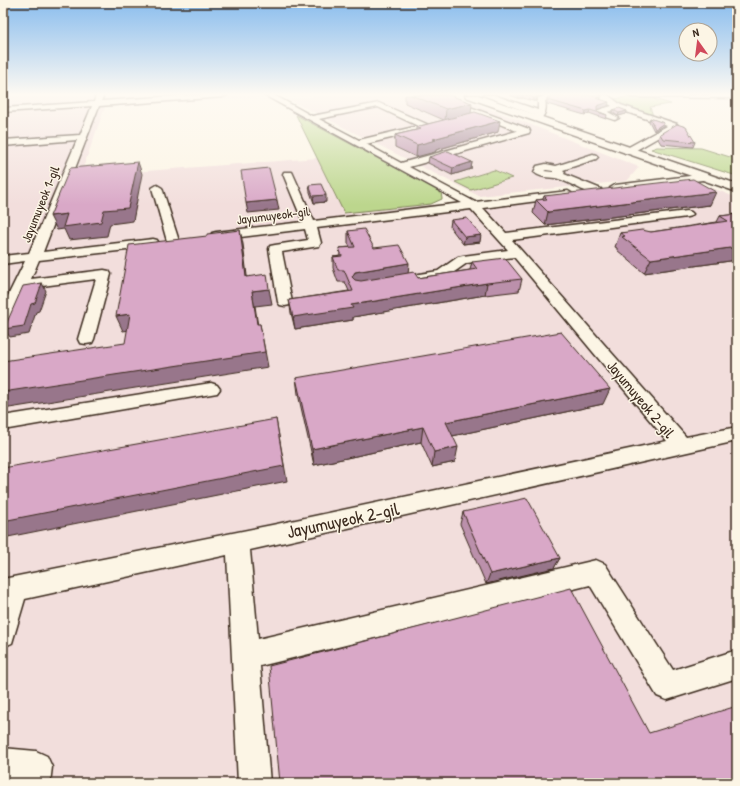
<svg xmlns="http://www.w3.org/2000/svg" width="740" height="786" viewBox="0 0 740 786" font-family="'Patrick Hand',sans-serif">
	<rect width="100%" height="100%" fill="#fcf5e5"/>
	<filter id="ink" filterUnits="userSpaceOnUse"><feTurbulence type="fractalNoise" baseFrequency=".025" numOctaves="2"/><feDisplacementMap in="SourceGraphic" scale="8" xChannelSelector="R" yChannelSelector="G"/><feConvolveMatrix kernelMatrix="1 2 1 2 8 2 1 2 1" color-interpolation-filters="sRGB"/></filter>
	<g filter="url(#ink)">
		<g fill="#f2dedc">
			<polygon points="3,95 277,96 105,107 80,176 318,158 344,213 440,204 710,187 737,198 737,783 3,783"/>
			<polygon points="321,95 454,95 639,167 627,181 479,196 290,100"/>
		</g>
		<g fill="#bcd68d" stroke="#7c8056">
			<polygon points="629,97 647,97 671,104 650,107 653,116 648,115 614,101 614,99"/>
			<polygon points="296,115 441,192 442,199 431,204 344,213"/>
			<polygon points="657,147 701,148 730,157 737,157 737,176 651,149"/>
			<polygon points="494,170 512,178 471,190 455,182"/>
		</g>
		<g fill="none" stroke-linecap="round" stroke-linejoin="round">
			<defs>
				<g id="minor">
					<polygon points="96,95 104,95 101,101 189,95 227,95 223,97 99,106 43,252 153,239 157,240 159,243 157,246 153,247 39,260 31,279 104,270 109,271 111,274 94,339 92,343 86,344 80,343 78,339 96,279 27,288 11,322 8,325 3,327 3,306 25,261 3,264 3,256 29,253 77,140 3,146 3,140 80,135 92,106 3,112 3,108 94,102"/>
					<path d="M 264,95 L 274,95 L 312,116 L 379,103 L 429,125 L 430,127 L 429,129 L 366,144 L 401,163 L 517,131 L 427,95 L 438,95 L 529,129 L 530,131 L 529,133 L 409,167 L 475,202 L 568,191 L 573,194 L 568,197 L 483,208 L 506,233 L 687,211 L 691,212 L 693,214 L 691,216 L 687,217 L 512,240 L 686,437 L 737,427 L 737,441 L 250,550 L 258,639 L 596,560 L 605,564 L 673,670 L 737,650 L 737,678 L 667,700 L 657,696 L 590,585 L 260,666 L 270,783 L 238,783 L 227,555 L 25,599 L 12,643 L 3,647 L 3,579 L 272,525 L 667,441 L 514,257 L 467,263 L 447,277 L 442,278 L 393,286 L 388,285 L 386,282 L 388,279 L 438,271 L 458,257 L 463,256 L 508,250 L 471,209 L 317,228 L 321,243 L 319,246 L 282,252 L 292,302 L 290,305 L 285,306 L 280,305 L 278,302 L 269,249 L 270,246 L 275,245 L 308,240 L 305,229 L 216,240 L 212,239 L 210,236 L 212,233 L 216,232 L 303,222 L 283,174 L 284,172 L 292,172 L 293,174 L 314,221 L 462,203 ZM 378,107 L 418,126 L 359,140 L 319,119 Z"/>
					<path d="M 483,95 L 494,95 L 538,110 L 538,98 L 545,96 L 544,95 L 552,95 L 554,97 L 545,101 C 547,109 545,118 537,121 L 533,119 L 535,115 Z"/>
					<polygon points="600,95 608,95 621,105 677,124 678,126 631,153 625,153 623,151 625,149 667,126 618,109 608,112 619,118 615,120 597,114 597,110 612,106 602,100"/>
					<polygon points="627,95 737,95 737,98 631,97"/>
					<path d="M 593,154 L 596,155 L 598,157 L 596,159 L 563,170 L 565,172 L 564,174 L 601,189 L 602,191 L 601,193 C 588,197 568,180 555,178 C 548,177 540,178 534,172 L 537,166 L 546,164 L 556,166 ZM 546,170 L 553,171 L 553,172 L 544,171 Z"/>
					<polygon points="706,174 710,175 711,177 710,179 615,191 610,188 615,185"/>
					<polygon points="157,185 162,188 179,241 177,244 169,244 167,241 152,188"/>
					<polygon points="211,383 217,385 220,389 217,393 3,430 3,416"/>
					<polygon points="3,748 36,751 47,756 52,767 50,783 18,783 18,781 3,780"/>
				</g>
				<polygon id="major" points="465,95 478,95 737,184 737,192 466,97"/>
			</defs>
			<use href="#minor" stroke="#3b2a1e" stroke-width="3"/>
			<use href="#major" stroke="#3b2a1e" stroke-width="3"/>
			<use href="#minor" fill="#fcf5e5" fill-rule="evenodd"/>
			<use href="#major" fill="#fcf5e5" fill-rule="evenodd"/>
		</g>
		<g fill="#bb90ab" stroke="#3b2a1e">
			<polygon points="405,95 449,95 471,113 498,132 436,150 435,152 416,157 395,147 395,135 416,130 416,127 444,120 405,103"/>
			<polygon points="509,95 541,95 537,97 536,101 533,101 523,98 518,98"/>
			<polygon points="547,98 601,100 608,106 597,110 597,111 607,115 606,119 589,113 585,115 547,104"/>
			<polygon points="613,110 627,111 626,114 618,116 612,112"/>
			<polygon points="650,118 663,126 654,131 649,121"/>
			<polygon points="660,134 695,142 693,147 661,144 658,139"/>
			<polygon points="429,157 472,162 471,169 452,175 428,163"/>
			<polygon points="309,185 326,202 314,203 310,192"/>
			<polygon points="544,196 710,205 545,225 533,213 536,200 543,199"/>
			<polygon points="737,214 737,260 644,273 617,250 617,248 615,247 620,233 651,232 717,222 720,216"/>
			<polygon points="451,220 480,242 463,244 450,227"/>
			<polygon points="348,231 374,248 408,274 418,278 470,270 472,262 522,279 519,291 485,295 353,317 353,320 295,329 291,313 289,300 349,291 345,282 338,282 333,268 333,257 340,256 339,248 350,247 348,243"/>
			<polygon points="296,378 603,404 452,436 455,462 432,467 421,442 314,465 298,394"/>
			<polygon points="463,512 560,558 554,568 486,584 460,524"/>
		</g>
		<g fill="#98768b" stroke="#3b2a1e">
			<polygon points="519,95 523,95 523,98 518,98"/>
			<polygon points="537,97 536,101 533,101 534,98"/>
			<polygon points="609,102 608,106 596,110 597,106"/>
			<polygon points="472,103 471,114 445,120 446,109"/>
			<polygon points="590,110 589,113 585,115 586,111"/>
			<polygon points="627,111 626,114 618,116 619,113"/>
			<polygon points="500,121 498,132 436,150 435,152 416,157 417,145 433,139"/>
			<polygon points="664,123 663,126 654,131 655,129"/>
			<polygon points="138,162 142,174 133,221 110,224 107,236 69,240 64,229 57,230 50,216 104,210"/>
			<polygon points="472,162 471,169 452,175 453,168"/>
			<polygon points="716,192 710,205 545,225 548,212"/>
			<polygon points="326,195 326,202 314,203 313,196"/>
			<polygon points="277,200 279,210 248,213 246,203"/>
			<polygon points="240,230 243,244 249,291 246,277"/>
			<polygon points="481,235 480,242 463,244 465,237"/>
			<polygon points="737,247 737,260 644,273 651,259"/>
			<polygon points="409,263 408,275 356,284 352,277 355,272"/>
			<polygon points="42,283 46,291 39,311 36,312 29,334 10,337 4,329 31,304"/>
			<polygon points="487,283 485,295 353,317 353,320 295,329 293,317 351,305"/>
			<polygon points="269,289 272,304 255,306 260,340 257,324 252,291"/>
			<polygon points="130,314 136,329 123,331 116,316"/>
			<polygon points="260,324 268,367 3,409 3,392"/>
			<polygon points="610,389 603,404 443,438 446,422"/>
			<polygon points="276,419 287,481 3,538 3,521"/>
			<polygon points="423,427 421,442 314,465 312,449"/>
			<polygon points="458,447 455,462 432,467 434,452"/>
			<polygon points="560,558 554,568 486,584 490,574"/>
		</g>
		<g fill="#d9a8c7" stroke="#3b2a1e">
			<polygon points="411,95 449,95 472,103 446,109"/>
			<polygon points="526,95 537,95 537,97 534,98"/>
			<polygon points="554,95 601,95 602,97 596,98 609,102 597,106 597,111 607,115 590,110 586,111 548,100 547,98"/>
			<polygon points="619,108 627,111 619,113 613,110"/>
			<polygon points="475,112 500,121 433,139 436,140 417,145 395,135 421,129 416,127"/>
			<polygon points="650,118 664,123 655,129"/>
			<polygon points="677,124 686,127 695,142 663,139 660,134"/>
			<polygon points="448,151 472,162 453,168 429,157"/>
			<polygon points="138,162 128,208 104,210 101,222 63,227 67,214 50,216 70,168"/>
			<polygon points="269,168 277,200 246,203 241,171"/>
			<polygon points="693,179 716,192 548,212 536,200 547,199 544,196"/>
			<polygon points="321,184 326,195 313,196 309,185"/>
			<polygon points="737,214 737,247 651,259 622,237 625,236 620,233 642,230 651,232 728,221 720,216"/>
			<polygon points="467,218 481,235 465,237 451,220"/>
			<polygon points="364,229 374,248 399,245 409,263 355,272 352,277 355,280 361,281 414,272 418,278 477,269 472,262 505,258 522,279 487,283 351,305 353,308 293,317 289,300 353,291 344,270 338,270 333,257 342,256 339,248 355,247 348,231"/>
			<polygon points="240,230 246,277 267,274 269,289 252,291 257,324 260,324 265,352 3,392 3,361 125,343 130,314 116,316 129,245 207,236 207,234"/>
			<polygon points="42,283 35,303 31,304 24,326 4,329 23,286"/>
			<polygon points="561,332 610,389 446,422 458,447 434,452 423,427 312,449 296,378"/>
			<polygon points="276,419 284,466 3,521 3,468"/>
			<polygon points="527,498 560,558 490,574 463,512"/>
			<polygon points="571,588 649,733 737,706 737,783 280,783 269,666"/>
		</g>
	</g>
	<linearGradient id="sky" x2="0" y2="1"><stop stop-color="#8abdee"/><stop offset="0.46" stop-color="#fefaf3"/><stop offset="1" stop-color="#fefaf3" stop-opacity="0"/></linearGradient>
	<rect width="740" height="205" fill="url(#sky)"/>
	<g text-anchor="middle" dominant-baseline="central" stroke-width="3" stroke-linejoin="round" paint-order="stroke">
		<g font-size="13" fill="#3b2a1e" stroke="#fcf5e5">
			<text transform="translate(40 204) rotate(-68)">Jayumuyeok 1-gil</text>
			<text transform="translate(273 215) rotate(-7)">Jayumuyeok-gil</text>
		</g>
		<g font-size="15" fill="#3b2a1e" stroke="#fcf5e5">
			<text transform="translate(641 399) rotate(50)">Jayumuyeok 2-gil</text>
		</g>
		<g font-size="18" fill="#3b2a1e" stroke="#fcf5e5">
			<text transform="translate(343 520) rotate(-12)">Jayumuyeok 2-gil</text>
		</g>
	</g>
	<rect width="740" height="786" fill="none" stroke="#fcf5e5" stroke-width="16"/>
	<rect x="8" y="8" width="724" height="770" fill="none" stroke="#3b2a1e" stroke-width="1.5" filter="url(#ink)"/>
	<g transform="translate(698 42) rotate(346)"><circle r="19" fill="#fcf5e5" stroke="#afa495"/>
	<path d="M0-3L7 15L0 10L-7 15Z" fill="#d1495b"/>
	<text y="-6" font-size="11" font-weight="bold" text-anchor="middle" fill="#3b2a1e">N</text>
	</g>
</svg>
